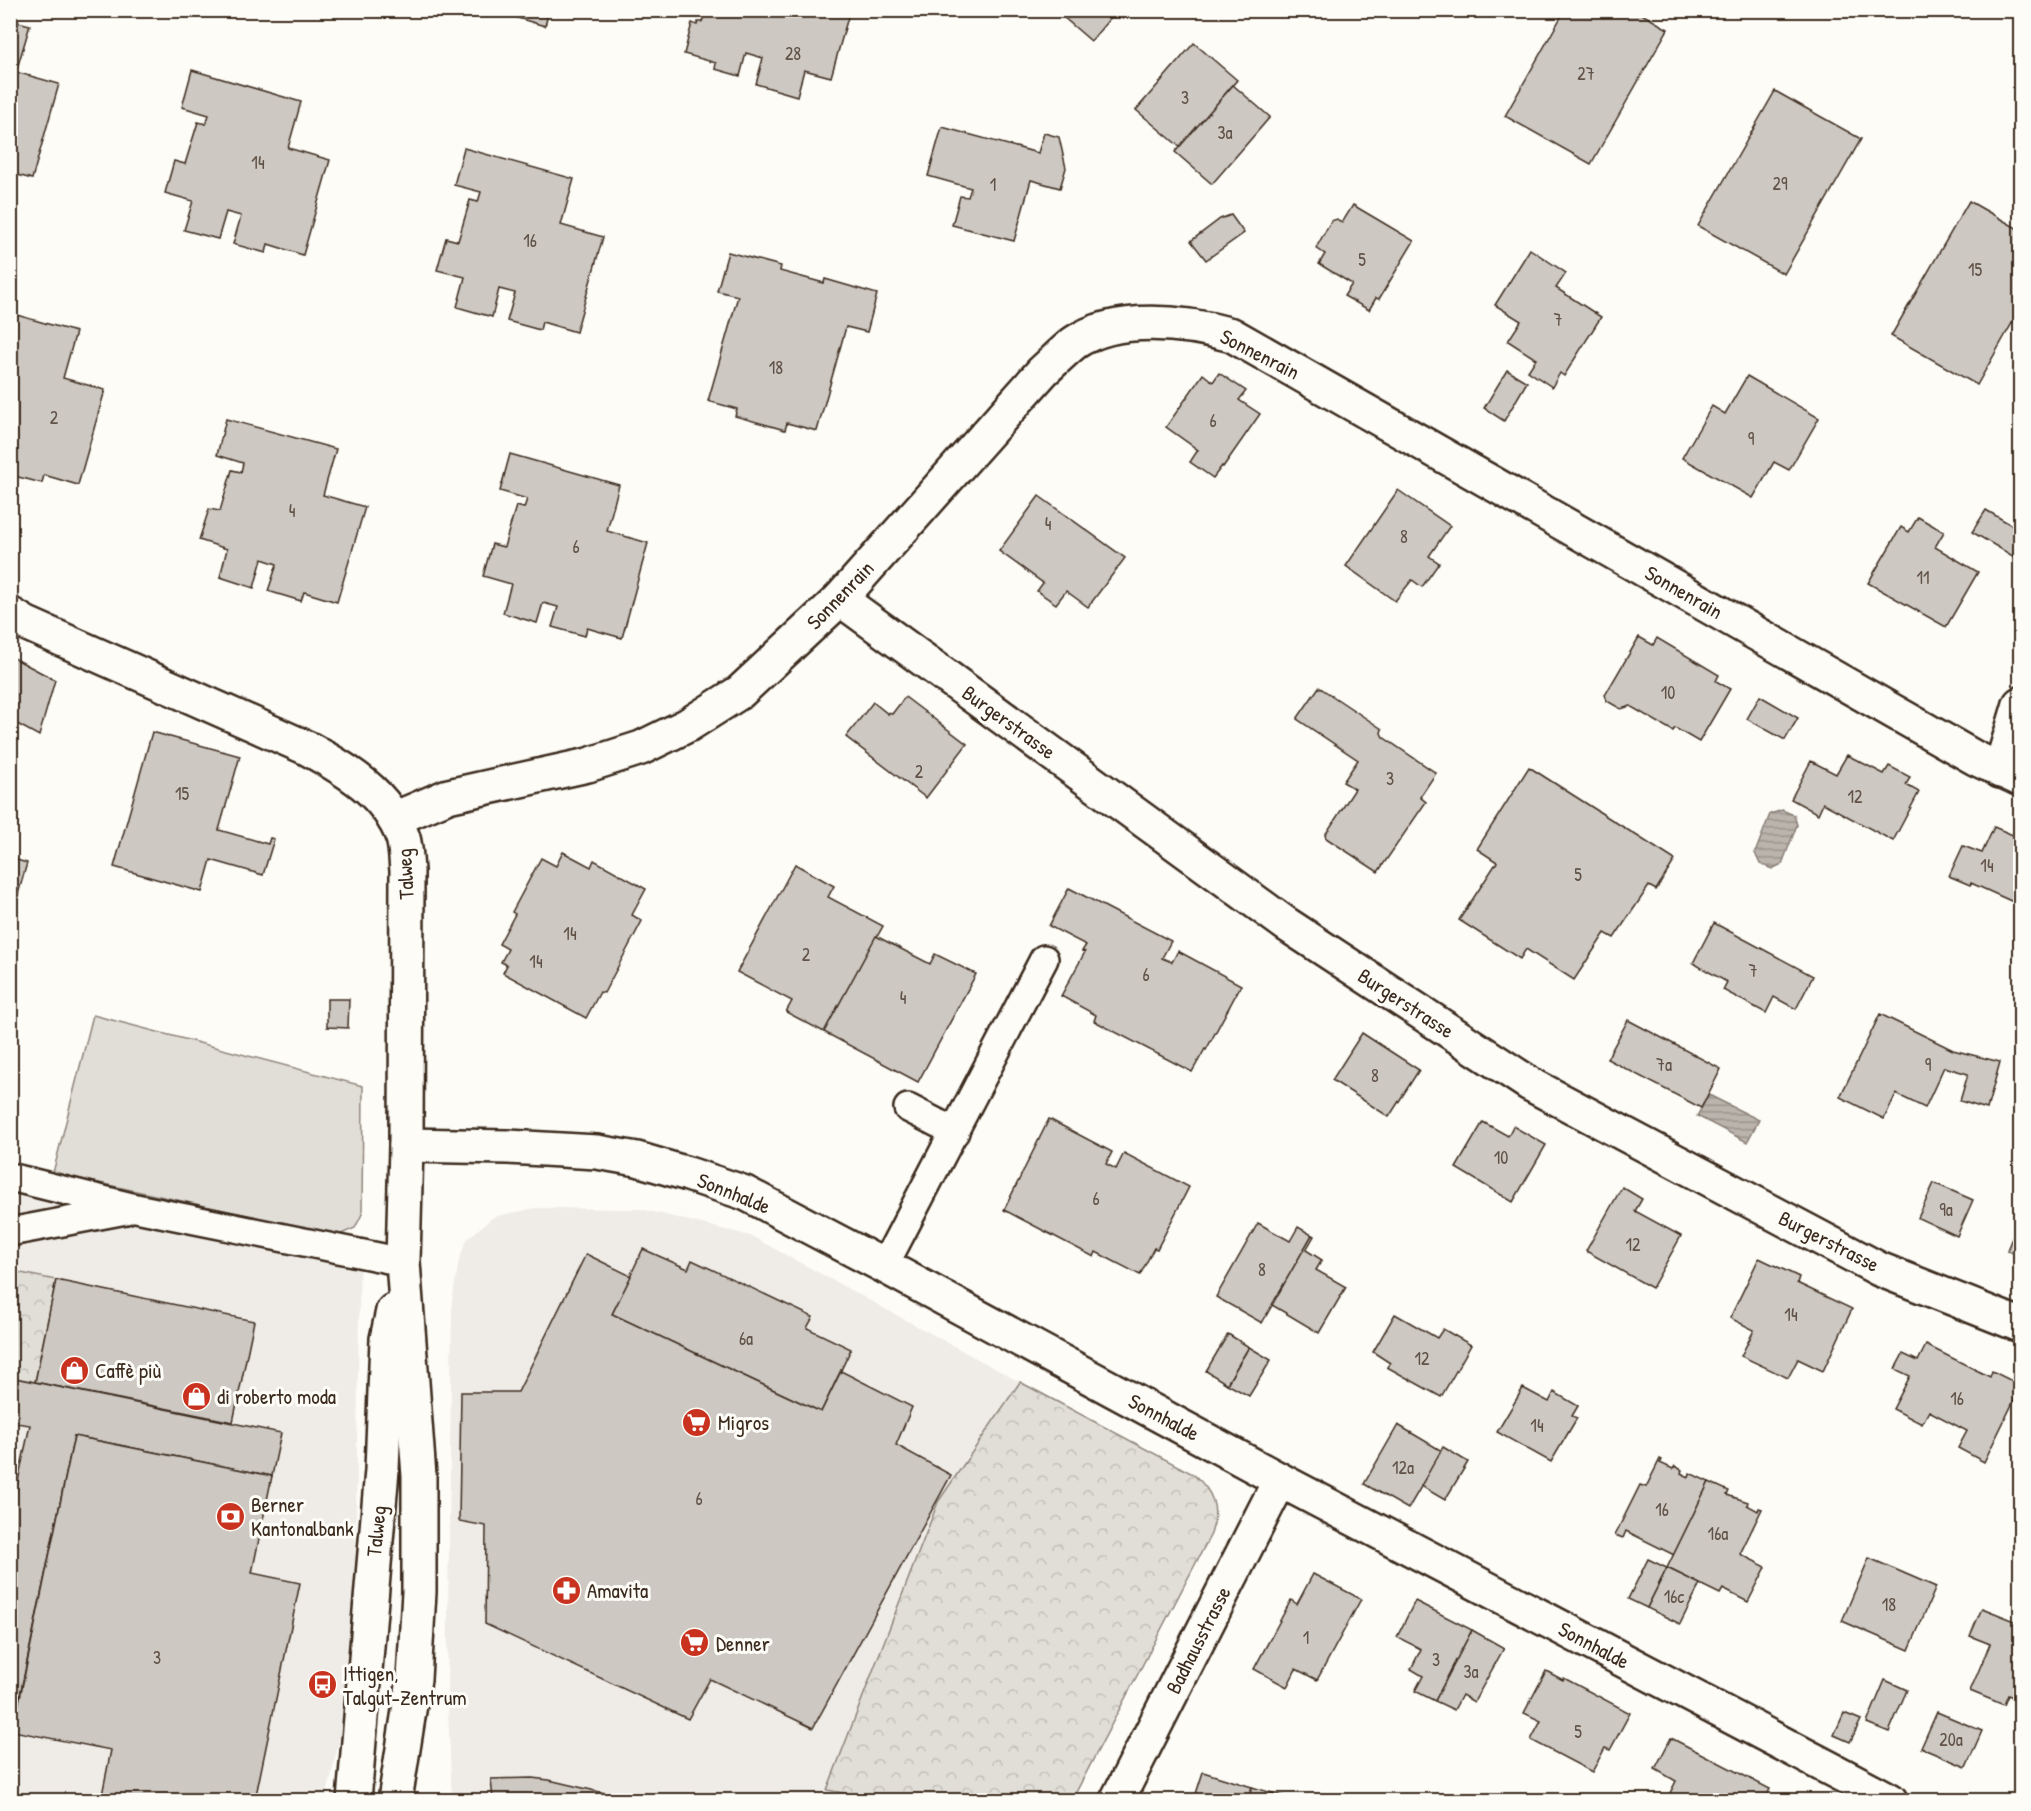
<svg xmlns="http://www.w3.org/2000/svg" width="2031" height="1811" viewBox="0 0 2031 1811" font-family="'Patrick Hand',sans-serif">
	<defs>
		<pattern id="park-crowns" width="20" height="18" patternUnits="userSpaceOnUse" patternTransform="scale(1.5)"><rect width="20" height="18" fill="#e1ded7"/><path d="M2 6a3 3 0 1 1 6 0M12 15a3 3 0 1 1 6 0" fill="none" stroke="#c2bfb8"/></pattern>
		<pattern id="water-rules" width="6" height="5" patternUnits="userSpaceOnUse" patternTransform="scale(1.5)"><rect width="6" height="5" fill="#bbb4ad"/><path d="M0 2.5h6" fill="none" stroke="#99938c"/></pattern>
	</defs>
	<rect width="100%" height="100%" fill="#fdfcf7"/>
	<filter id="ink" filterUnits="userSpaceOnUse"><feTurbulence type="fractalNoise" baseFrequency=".0167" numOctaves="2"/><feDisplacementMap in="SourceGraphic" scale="12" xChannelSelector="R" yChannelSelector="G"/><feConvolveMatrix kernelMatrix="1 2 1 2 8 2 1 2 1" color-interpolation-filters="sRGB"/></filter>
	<g filter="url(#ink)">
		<g fill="#efece7">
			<polygon points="10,1169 360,1239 354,1672 326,1800 11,1800"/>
			<polygon points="535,1208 641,1209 751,1236 1020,1382 1193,1474 1204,1484 1210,1491 1215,1512 1215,1524 1211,1534 1072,1800 452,1800 447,1690 452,1301 459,1260 467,1239 493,1217"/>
		</g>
		<polygon fill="#e1ded7" stroke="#8e847a" stroke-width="1.5" points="93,1015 363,1086 362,1214 355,1228 339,1235 53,1173"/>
		<g fill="url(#park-crowns)" stroke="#8e847a" stroke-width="1.5">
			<polygon points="11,1271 56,1280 35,1382 11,1377"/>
			<path d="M 1020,1382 L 1193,1474 C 1213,1491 1220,1508 1211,1534 L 1072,1800 L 881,1800 L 827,1790 L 938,1502 Z"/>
		</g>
		<g fill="url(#water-rules)" stroke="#887d74" stroke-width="1.5">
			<polygon points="1782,810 1794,815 1797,825 1782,864 1772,869 1760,864 1755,853 1770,814"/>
			<polygon points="1709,1095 1759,1120 1747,1142 1697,1116"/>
		</g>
		<g fill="#cdc8c2" stroke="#3b2a1e" stroke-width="1.5">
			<polygon points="505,10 549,10 545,26 504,14"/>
			<polygon points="706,10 850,10 831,77 804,70 797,96 756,84 763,58 746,53 740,76 715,69 716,63 684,54 692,23 697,25 698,22 702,22"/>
			<polygon points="1055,10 1117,10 1091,41"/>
			<polygon points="1565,10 1635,10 1668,29 1591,164 1505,116"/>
			<polygon points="1902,10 1922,10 1920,16"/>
			<polygon points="10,20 30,25 16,72 59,84 32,179 10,173"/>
			<polygon points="1194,43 1237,80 1180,147 1136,110"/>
			<polygon points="192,70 301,102 288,148 330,160 303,255 268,244 266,253 233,244 241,216 226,212 218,239 184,230 193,201 165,193 174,161 185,164 198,122 206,124 209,115 182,107"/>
			<polygon points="1233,85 1270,117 1212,184 1175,152"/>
			<polygon points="1775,91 1861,139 1784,274 1698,226"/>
			<polygon points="942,127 1038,153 1044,133 1059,137 1066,168 1060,188 1031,180 1014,241 952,225 960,196 968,197 971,188 928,176"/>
			<polygon points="464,148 574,179 561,225 603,237 576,332 542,322 540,330 507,321 515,293 499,289 492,317 457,307 465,277 437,270 446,238 458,241 470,200 478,202 481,192 454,185"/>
			<polygon points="1969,201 2020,230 2020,309 1977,385 1891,336"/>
			<polygon points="1353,205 1414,241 1379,299 1376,298 1369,310 1344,296 1352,284 1319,264 1325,254 1316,248 1331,221 1337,219 1342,223"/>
			<polygon points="1231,215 1244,233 1206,260 1191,241 1220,219"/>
			<polygon points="1530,249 1566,273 1556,288 1601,317 1564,376 1560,373 1552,387 1528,371 1536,359 1508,341 1521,321 1495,305"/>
			<polygon points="728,252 781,266 780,271 824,283 825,279 877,294 867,332 846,327 817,431 787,423 785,430 735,416 737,409 708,401 738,296 717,291"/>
			<polygon points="10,313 76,332 63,378 105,390 78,485 44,475 42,483 10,475 16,446 10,445"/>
			<polygon points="1507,370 1527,382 1504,421 1484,408"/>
			<polygon points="1219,373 1246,391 1239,400 1260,414 1223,467 1222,466 1213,478 1190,462 1198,450 1166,427 1203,374 1213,382"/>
			<polygon points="1747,376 1819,418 1789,470 1774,462 1753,498 1682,458 1712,406 1725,414"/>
			<polygon points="226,419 336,449 323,495 365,507 337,602 304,592 301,601 268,591 277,564 262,559 254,588 220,577 227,549 199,540 209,509 220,511 232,470 241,472 243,463 217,455"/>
			<polygon points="510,454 619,485 607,531 648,543 622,638 587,628 585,636 552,627 558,607 543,603 537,623 503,613 511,584 483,576 492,544 504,547 516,506 524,508 527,499 500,491"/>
			<polygon points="1398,490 1450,526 1429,556 1439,563 1422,587 1412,580 1395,601 1346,566"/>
			<polygon points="1039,496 1125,558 1088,607 1066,591 1056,604 1037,591 1043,583 999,551"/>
			<polygon points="1986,510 2020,530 2020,551 2016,558 1972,532"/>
			<polygon points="1918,517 1944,532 1935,547 1978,572 1946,627 1868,583 1901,527 1909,532"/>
			<polygon points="1639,637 1653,645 1657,638 1719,675 1716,681 1730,689 1699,742 1675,728 1673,731 1630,706 1621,709 1607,701 1605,695"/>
			<polygon points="10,656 55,680 39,736 10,720"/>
			<polygon points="1319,687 1382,729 1381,733 1383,737 1436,773 1420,797 1426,802 1378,872 1326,838 1325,835 1355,789 1343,782 1358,760 1297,719"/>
			<polygon points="1760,696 1798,718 1785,740 1747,719"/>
			<polygon points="905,697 967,744 926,798 846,737 873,702 888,714 889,712 892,714"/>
			<polygon points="152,732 240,756 219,830 268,844 270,838 274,839 263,875 211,860 202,892 114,867"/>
			<polygon points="1847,755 1884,774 1889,766 1910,777 1906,785 1919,792 1893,841 1823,803 1818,814 1791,799 1811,761 1836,774"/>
			<polygon points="1529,767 1675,860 1656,890 1649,886 1614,938 1605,933 1574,980 1526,949 1520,959 1459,920 1497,862 1477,849"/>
			<polygon points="1994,827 2020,838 2020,905 1971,883 1970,885 1949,876 1963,846 1982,853"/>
			<polygon points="563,852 591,867 594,860 646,889 632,915 642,921 604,993 600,992 586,1018 503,973 507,965 501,962 508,949 499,944 515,914 512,912 541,858 556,866"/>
			<polygon points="10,858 27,863 10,922"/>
			<polygon points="795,864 834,886 828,897 883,926 824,1032 786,1012 792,1001 737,972"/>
			<polygon points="1069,888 1171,941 1162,958 1172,962 1178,951 1241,985 1206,1050 1205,1049 1192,1072 1094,1021 1096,1015 1061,996 1085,952 1082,951 1086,945 1049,926"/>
			<polygon points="1714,923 1813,976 1796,1009 1774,997 1766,1013 1723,990 1727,982 1693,963"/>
			<polygon points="876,936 930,964 935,954 976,974 918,1082 824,1032"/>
			<polygon points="327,999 349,999 348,1028 327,1027"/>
			<polygon points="1880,1014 1953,1050 2000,1062 1987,1109 1960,1101 1968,1074 1944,1067 1925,1108 1896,1094 1884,1119 1840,1097"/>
			<polygon points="1628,1020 1721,1069 1701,1108 1607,1059"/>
			<polygon points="1362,1033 1419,1070 1389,1117 1332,1080"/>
			<polygon points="1049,1119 1112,1152 1106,1164 1116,1169 1124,1153 1189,1187 1157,1249 1154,1248 1140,1275 1096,1252 1094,1257 1004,1210"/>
			<polygon points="1483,1122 1508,1136 1513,1126 1546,1145 1513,1202 1456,1168"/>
			<polygon points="1934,1183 1973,1200 1957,1236 1918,1218"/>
			<polygon points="1622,1187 1642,1199 1635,1211 1681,1236 1652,1288 1586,1251"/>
			<polygon points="2020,1218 2020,1256 2007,1250"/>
			<polygon points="1258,1223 1290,1241 1298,1227 1312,1235 1262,1323 1216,1297"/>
			<polygon points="1312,1235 1314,1236 1306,1250 1322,1260 1316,1270 1346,1287 1319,1333 1272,1305"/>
			<polygon points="643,1249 688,1269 692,1260 813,1317 807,1328 851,1349 821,1412 612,1314"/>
			<polygon points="586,1254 631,1276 612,1314 821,1412 841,1371 912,1407 896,1445 951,1475 813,1728 710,1679 688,1719 485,1624 486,1526 459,1521 461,1392 518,1392"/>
			<polygon points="1759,1258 1799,1277 1797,1283 1852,1309 1823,1371 1798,1359 1788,1378 1741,1356 1754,1330 1730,1318"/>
			<polygon points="56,1280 254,1321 233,1422 35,1382"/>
			<polygon points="1395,1314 1437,1338 1443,1329 1471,1345 1441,1397 1387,1367 1390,1363 1373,1352"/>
			<polygon points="1228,1334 1249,1347 1227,1384 1206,1371"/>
			<polygon points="1926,1345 1990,1377 1992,1371 2018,1384 2020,1379 2020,1388 1984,1462 1958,1448 1967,1431 1929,1411 1922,1424 1893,1409 1910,1376 1895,1369 1903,1354 1918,1361"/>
			<polygon points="1249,1347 1271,1360 1249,1396 1227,1384"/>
			<polygon points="10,1377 281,1433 272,1476 74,1436 10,1743 10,1518 30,1425 10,1422"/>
			<polygon points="1523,1388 1549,1402 1554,1392 1578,1406 1572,1416 1577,1418 1551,1462 1497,1432"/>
			<polygon points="1398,1425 1442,1451 1408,1509 1364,1484"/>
			<polygon points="74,1436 272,1476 252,1573 300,1583 255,1800 101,1800 111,1750 13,1731"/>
			<polygon points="1443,1447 1468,1462 1445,1500 1421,1486"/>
			<polygon points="1660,1459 1662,1460 1660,1463 1673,1469 1675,1466 1682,1470 1681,1473 1689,1477 1690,1473 1709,1482 1674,1555 1626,1531 1623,1538 1615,1535 1640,1485 1646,1487"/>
			<polygon points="1709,1482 1729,1491 1727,1495 1748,1502 1747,1505 1758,1511 1759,1508 1762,1509 1740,1554 1766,1567 1748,1602 1723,1589 1720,1594 1667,1568"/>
			<polygon points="1869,1558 1936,1587 1909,1650 1842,1621"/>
			<polygon points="1648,1559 1667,1568 1647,1608 1628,1599"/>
			<polygon points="1667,1568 1700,1584 1680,1624 1647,1608"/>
			<polygon points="1313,1574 1361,1599 1317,1680 1296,1669 1287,1687 1254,1669 1291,1600 1297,1604"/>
			<polygon points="1415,1601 1472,1630 1435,1701 1415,1691 1423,1676 1411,1669 1421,1649 1397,1637"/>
			<polygon points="1982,1608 2020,1623 2020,1700 2008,1695 2004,1705 1970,1691 1990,1644 1970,1636"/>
			<polygon points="1472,1630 1504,1648 1474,1702 1462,1695 1454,1710 1435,1701"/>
			<polygon points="1546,1671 1563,1680 1564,1678 1630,1713 1610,1750 1605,1748 1592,1772 1531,1740 1541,1721 1524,1713"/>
			<polygon points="1885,1680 1907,1690 1889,1732 1867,1723"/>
			<polygon points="1937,1712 1982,1731 1966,1767 1921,1748"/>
			<polygon points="1844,1713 1861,1720 1850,1742 1834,1735"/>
			<polygon points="1671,1738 1770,1789 1764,1800 1667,1799 1676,1781 1655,1769"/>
			<polygon points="1203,1772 1252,1787 1248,1800 1194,1800"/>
			<polygon points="532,1778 549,1780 634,1800 493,1800 491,1779"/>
			<polygon points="1252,1787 1296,1800 1248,1800"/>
		</g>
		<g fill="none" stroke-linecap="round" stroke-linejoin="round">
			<defs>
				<g id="service">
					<polyline points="908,1108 955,1132"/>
					<polyline points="10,1177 136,1208 403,1262"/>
					<polyline points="10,1232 126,1210"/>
					<polyline points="884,1266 1044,959"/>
				</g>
				<g id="minor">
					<polyline points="840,599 1286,924 1530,1084 1879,1269 2020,1325"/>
					<polyline points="2000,771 2020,704"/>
					<path d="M 394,819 L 448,796 L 588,765 L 641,748 L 688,725 L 740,692 L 840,599 L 1043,371 C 1053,362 1063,352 1074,343 C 1116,314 1186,322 1232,335 L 1975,758 L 2020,779"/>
					<polyline points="406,1145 508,1147 597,1152 637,1159 688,1174 745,1193 884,1266 1280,1480 1890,1800"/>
					<polyline points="1117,1800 1280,1480"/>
				</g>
				<g id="tertiary">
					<path d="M 10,614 L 25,623 L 307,748 C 347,770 387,793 403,838 C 406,848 406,860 407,871 L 406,1145 L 403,1262 L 419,1476 L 419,1592 L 414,1679 L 395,1800"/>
					<polyline points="354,1800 382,1470 387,1339 393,1311"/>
				</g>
			</defs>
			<use href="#service" stroke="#3b2a1e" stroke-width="32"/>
			<use href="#minor" stroke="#3b2a1e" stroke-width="38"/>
			<use href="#tertiary" stroke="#3b2a1e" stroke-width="38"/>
			<use href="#service" stroke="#fdfcf7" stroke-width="27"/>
			<use href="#minor" stroke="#fdfcf7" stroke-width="33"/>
			<use href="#tertiary" stroke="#fdfcf7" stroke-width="33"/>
		</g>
	</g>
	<defs>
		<symbol id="shop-disc" viewBox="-11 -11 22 22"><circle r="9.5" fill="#c8321e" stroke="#fdfcf7"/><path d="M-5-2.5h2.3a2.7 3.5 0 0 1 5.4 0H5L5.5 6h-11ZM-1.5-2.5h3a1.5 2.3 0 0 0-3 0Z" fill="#fff"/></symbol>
		<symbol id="supermarket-disc" viewBox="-11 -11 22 22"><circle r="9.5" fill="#c8321e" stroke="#fdfcf7"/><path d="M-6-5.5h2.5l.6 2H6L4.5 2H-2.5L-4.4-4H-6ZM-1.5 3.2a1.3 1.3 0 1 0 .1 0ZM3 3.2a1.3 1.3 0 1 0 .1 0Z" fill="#fff"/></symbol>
		<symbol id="bank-disc" viewBox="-11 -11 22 22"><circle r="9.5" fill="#c8321e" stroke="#fdfcf7"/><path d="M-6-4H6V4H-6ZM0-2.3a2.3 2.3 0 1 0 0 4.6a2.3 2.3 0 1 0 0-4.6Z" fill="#fff"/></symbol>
		<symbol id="pharmacy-disc" viewBox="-11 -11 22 22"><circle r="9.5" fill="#c8321e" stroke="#fdfcf7"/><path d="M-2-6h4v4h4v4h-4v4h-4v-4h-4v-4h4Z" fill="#fff"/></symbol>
		<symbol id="bus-disc" viewBox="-11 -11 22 22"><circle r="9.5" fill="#c8321e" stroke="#fdfcf7"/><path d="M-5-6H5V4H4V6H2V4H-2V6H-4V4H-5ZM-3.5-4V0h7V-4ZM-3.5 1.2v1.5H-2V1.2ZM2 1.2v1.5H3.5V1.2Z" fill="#fff"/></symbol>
	</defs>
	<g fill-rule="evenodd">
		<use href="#shop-disc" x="58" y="1354" width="33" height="33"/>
		<use href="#shop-disc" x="180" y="1380" width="33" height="33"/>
		<use href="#supermarket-disc" x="680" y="1406" width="33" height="33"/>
		<use href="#bank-disc" x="214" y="1500" width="33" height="33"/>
		<use href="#pharmacy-disc" x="550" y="1574" width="33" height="33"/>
		<use href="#supermarket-disc" x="678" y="1626" width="33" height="33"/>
		<use href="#bus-disc" x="306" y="1668" width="33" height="33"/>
	</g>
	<g text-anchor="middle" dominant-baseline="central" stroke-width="6" stroke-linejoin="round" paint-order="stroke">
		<g font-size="18" fill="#605247">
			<text x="793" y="53">28</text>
			<text x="1586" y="73">27</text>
			<text x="1185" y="97">3</text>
			<text x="1225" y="132">3a</text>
			<text x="258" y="162">14</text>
			<text x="1780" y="183">29</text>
			<text x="993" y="184">1</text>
			<text x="530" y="240">16</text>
			<text x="1362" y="259">5</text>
			<text x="1975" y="269">15</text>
			<text x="1558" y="319">7</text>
			<text x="776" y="367">18</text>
			<text x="54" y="417">2</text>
			<text x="1213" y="420">6</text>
			<text x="1751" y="438">9</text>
			<text x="292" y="510">4</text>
			<text x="1048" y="523">4</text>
			<text x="1404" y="536">8</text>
			<text x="576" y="546">6</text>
			<text x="1923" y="577">11</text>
			<text x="1668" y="692">10</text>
			<text x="919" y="771">2</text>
			<text x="1390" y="778">3</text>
			<text x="182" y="793">15</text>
			<text x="1855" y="796">12</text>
			<text x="1987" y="865">14</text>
			<text x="1578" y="874">5</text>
			<text x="570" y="933">14</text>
			<text x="806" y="954">2</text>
			<text x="536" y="961">14</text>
			<text x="1753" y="970">7</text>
			<text x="1146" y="974">6</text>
			<text x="903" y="997">4</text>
			<text x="1664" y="1064">7a</text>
			<text x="1928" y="1064">9</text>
			<text x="1375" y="1075">8</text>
			<text x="1501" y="1157">10</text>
			<text x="1096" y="1198">6</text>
			<text x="1946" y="1209">9a</text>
			<text x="1633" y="1244">12</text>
			<text x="1262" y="1269">8</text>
			<text x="1791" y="1314">14</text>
			<text x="746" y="1338">6a</text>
			<text x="1422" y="1358">12</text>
			<text x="1957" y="1398">16</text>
			<text x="1537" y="1425">14</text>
			<text x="1403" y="1467">12a</text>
			<text x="699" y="1498">6</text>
			<text x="1662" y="1509">16</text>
			<text x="1718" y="1533">16a</text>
			<text x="1674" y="1596">16c</text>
			<text x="1889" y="1604">18</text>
			<text x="1306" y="1637">1</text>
			<text x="157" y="1657">3</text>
			<text x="1436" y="1659">3</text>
			<text x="1471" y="1671">3a</text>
			<text x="1578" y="1731">5</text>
			<text x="1951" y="1739">20a</text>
		</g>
		<g font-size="21" fill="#3b2a1e" stroke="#fdfcf7">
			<text transform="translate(1260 354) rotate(27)">Sonnenrain</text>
			<text transform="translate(1684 592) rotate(30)">Sonnenrain</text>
			<text transform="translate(840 595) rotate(-46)">Sonnenrain</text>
			<text transform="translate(1009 722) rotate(36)">Burgerstrasse</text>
			<text transform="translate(405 874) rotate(-93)">Talweg</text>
			<text transform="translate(1406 1003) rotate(33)">Burgerstrasse</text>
			<text transform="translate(734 1193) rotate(22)">Sonnhalde</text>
			<text transform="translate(1829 1241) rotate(27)">Burgerstrasse</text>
			<text transform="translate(1164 1417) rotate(28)">Sonnhalde</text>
			<text transform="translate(376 1531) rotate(-84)">Talweg</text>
			<text transform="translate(1198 1640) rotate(-63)">Badhausstrasse</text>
			<text transform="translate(1594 1645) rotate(28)">Sonnhalde</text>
		</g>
		<g font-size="21" fill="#3b2a1e" stroke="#fdfcf7" text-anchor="start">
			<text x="95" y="1370">Caffè più</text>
			<text x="217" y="1396">di roberto moda</text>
			<text x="718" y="1422">Migros</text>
			<text x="251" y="1504">Berner<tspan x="251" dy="24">Kantonalbank</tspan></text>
			<text x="587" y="1590">Amavita</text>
			<text x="716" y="1643">Denner</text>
			<text x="343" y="1673">Ittigen,<tspan x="343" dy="24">Talgut-Zentrum</tspan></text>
		</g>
	</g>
	<rect width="2031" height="1811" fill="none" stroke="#fdfcf7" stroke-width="36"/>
	<rect x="18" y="18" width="1995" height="1775" fill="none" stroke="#3b2a1e" stroke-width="2" filter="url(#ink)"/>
</svg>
